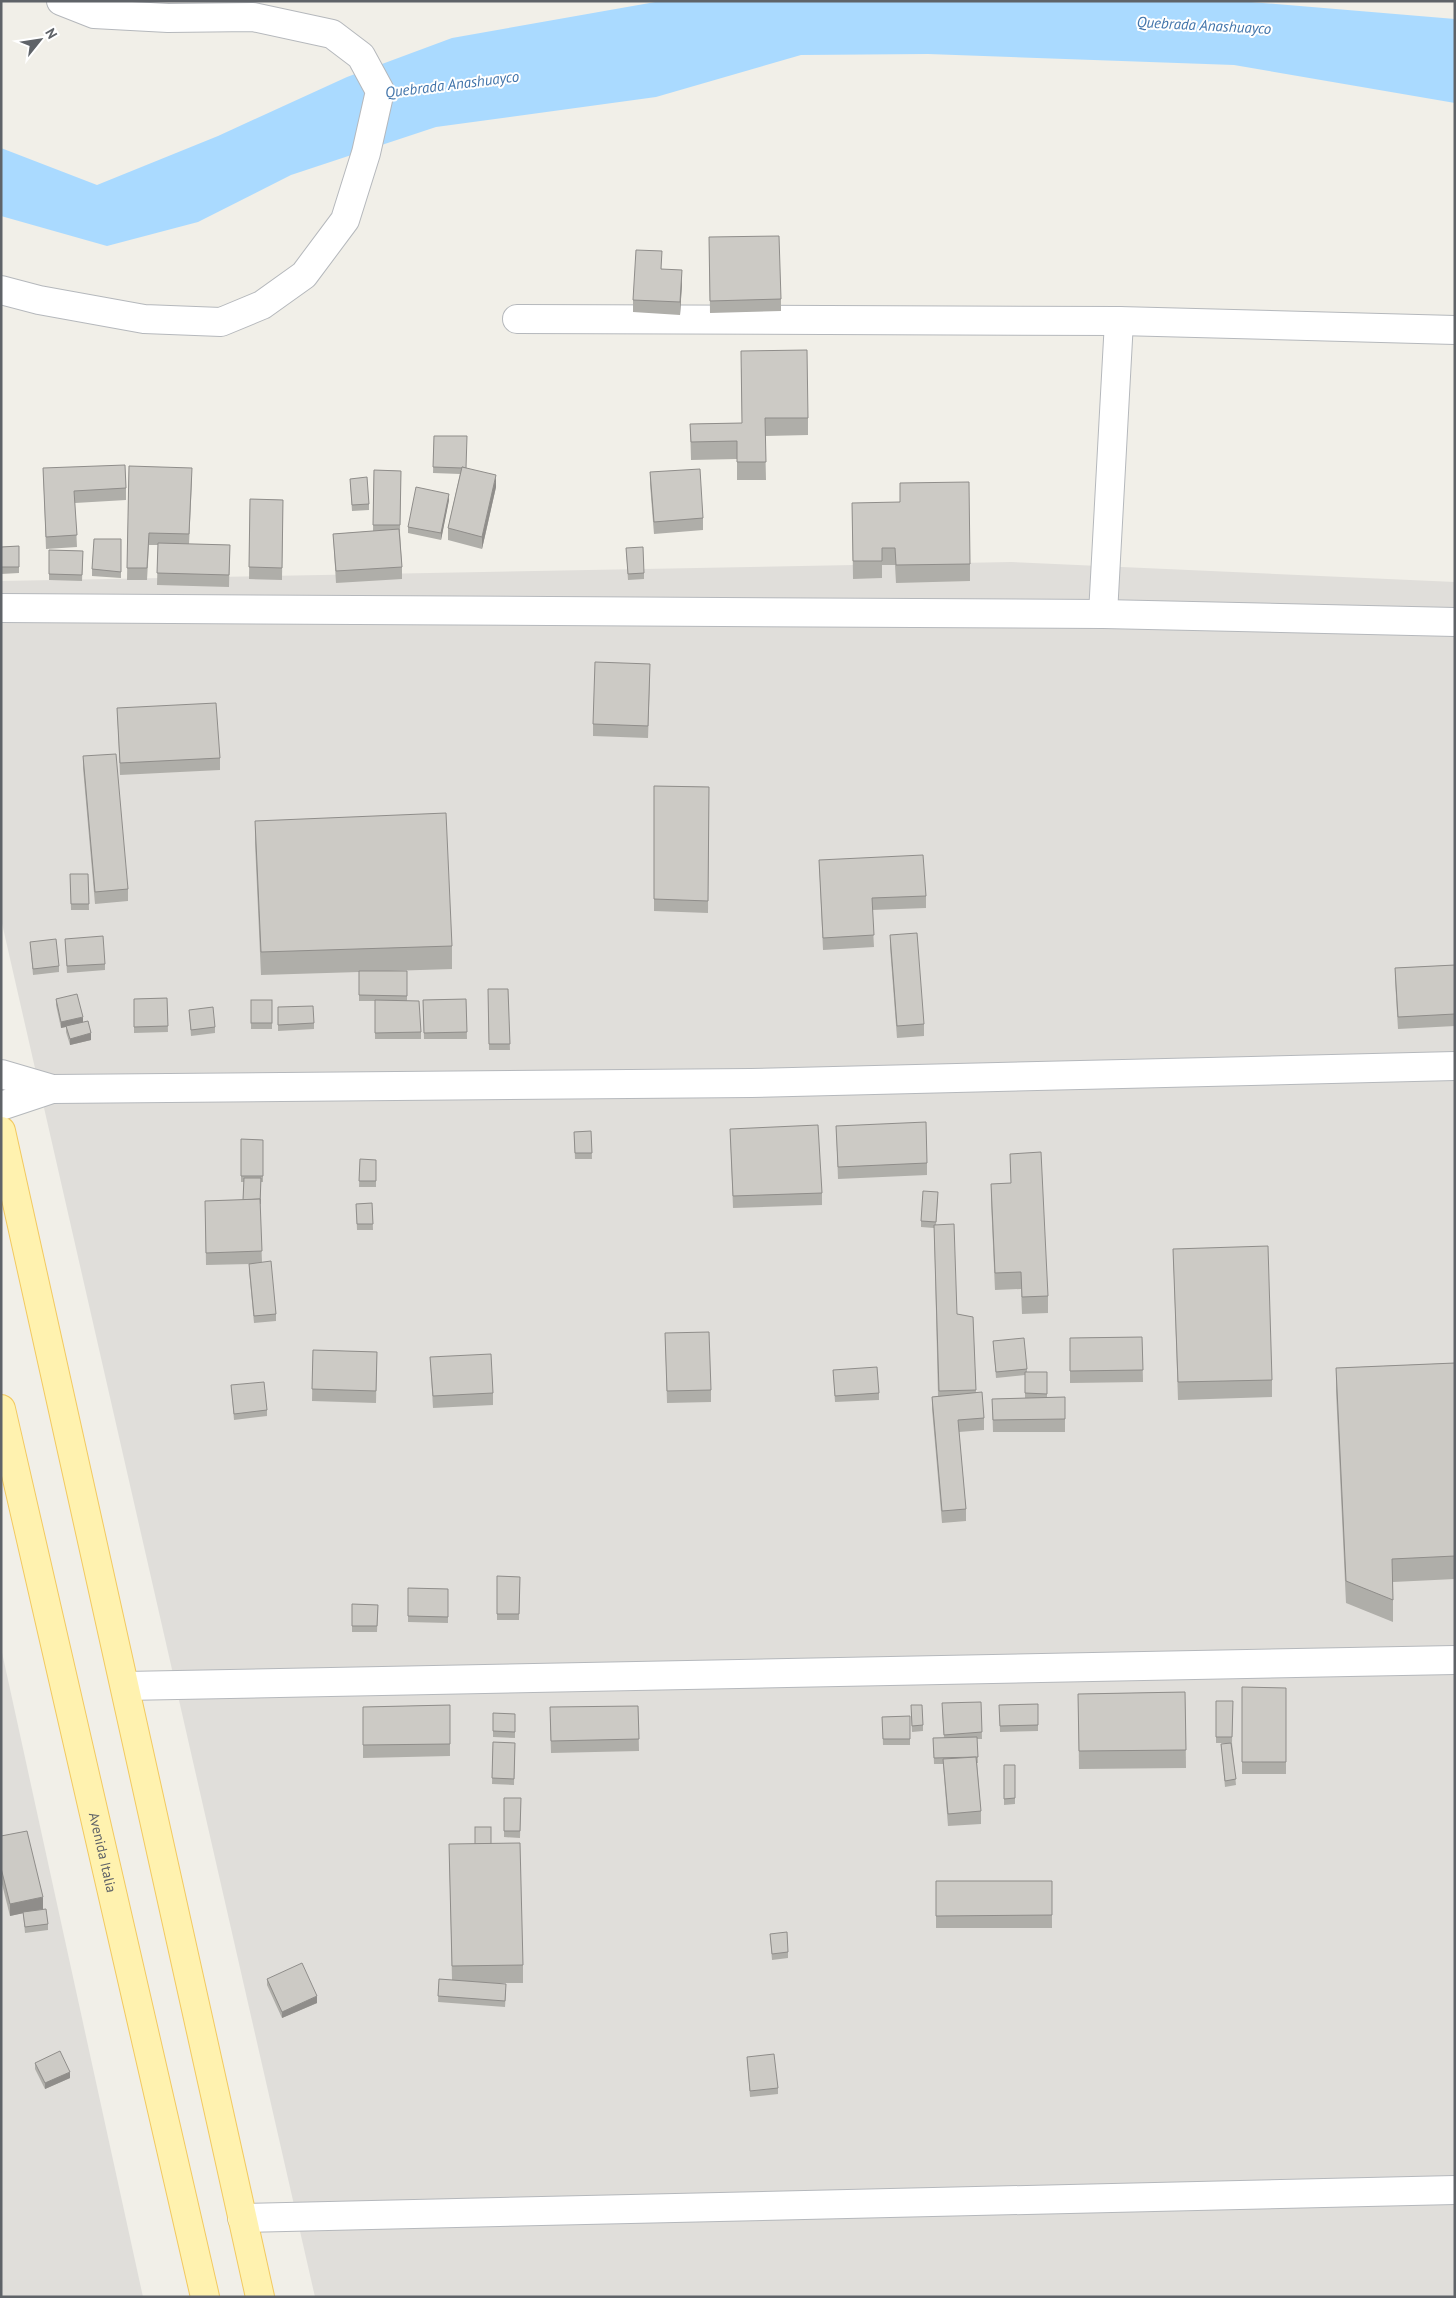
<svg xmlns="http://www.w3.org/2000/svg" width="1456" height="2298" viewBox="0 0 1456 2298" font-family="'PT Sans',sans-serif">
	<rect width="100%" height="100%" fill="#f1efe8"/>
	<g fill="#e0deda">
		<polygon points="1011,562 1455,582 1455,2297 315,2297 1,919 1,581"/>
		<polygon points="1,1648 143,2297 1,2297"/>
	</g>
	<polygon fill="#aadaff" points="661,1 1239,1 1455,19 1455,103 1234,65 928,54 801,55 656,97 436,127 291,175 198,222 107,246 1,216 1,148 97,185 218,136 347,77 452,38"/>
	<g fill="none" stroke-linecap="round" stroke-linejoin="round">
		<defs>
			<g id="minor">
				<polyline points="1,290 39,300 144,319 221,322 262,305 304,275 345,220 366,153 380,91 361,56 332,34 253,17 168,18 94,14 61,1"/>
				<polyline points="517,319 1119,321 1455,330"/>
				<polyline points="1,608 1103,614 1455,622"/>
				<polyline points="1103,614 1119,321"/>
				<polyline points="1,1074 52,1089 751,1083 1455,1066"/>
				<polyline points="1,1106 52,1089"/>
				<polyline points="125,1686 1455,1660"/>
				<polyline points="242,2218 1455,2190"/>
			</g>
			<g id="major">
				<polyline points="1,1131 260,2297"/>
				<path id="s1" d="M 1,1409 L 205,2297"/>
			</g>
		</defs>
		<use href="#minor" stroke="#b5b8bc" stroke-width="30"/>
		<use href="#major" stroke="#f2c960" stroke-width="30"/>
		<use href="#minor" stroke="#fff" stroke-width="28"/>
		<use href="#major" stroke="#fff2af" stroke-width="28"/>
	</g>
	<g fill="#afaea9">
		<polygon points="709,237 781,299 781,311 710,313"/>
		<polygon points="662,269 682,283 680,315 633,312 633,300"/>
		<polygon points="741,368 808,418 808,435 765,436 766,480 737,480 737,459 691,460 690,424 742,423"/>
		<polygon points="434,436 466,468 496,487 482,549 448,540 448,528 460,474 433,473"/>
		<polygon points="129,466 192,480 189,544 230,545 229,587 157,585 158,545 149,545 147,580 127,580"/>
		<polygon points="43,468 126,488 126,500 75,503 77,547 46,549"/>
		<polygon points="374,470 401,471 400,532 402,567 402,579 336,583 333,534 373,531"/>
		<polygon points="650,472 703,518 703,530 654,534 650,484"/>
		<polygon points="350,479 369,504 369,510 352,511"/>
		<polygon points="250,499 283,500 282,580 249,579"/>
		<polygon points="449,500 441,540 408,533 408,527"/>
		<polygon points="852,503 970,564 970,581 896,583 895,565 882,565 882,578 853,579"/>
		<polygon points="121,539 121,578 92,576 92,569"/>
		<polygon points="19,546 19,573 1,574 1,547"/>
		<polygon points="626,548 644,573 644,579 628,580"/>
		<polygon points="49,550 83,551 82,581 49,580"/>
		<polygon points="650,676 648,738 593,736 593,724"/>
		<polygon points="117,708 220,758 220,770 120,775"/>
		<polygon points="83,756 128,889 128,901 95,904 83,768"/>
		<polygon points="654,786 709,787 708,913 654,911"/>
		<polygon points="255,821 452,946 452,969 389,971 407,971 407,1001 421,1032 421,1039 375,1039 375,1001 359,1001 359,972 261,975 255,843"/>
		<polygon points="819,860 926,896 926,908 872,910 874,947 823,950"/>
		<polygon points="70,874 88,874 89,910 71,910"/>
		<polygon points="890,935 924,1024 924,1036 897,1038 890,947"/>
		<polygon points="65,939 105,964 105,970 67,973"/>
		<polygon points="30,942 59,966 59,972 33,975"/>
		<polygon points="1455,965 1455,1026 1398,1029 1395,980 1395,968"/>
		<polygon points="488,989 508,989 510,1050 489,1050"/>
		<polygon points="167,998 168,1032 134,1033 134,999"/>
		<polygon points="56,999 83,1022 91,1040 70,1045 66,1032 66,1027 61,1028 56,1005"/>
		<polygon points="466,999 467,1039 424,1039 423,1000"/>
		<rect x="251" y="1000" width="21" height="29"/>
		<polygon points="278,1007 314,1023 314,1029 278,1031"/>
		<polygon points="189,1010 215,1027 215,1033 191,1036"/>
		<polygon points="836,1126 927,1163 927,1175 838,1179"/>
		<polygon points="730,1129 822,1193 822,1205 733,1208"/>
		<polygon points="591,1131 592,1159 575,1159 574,1132"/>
		<polygon points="241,1139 263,1140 263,1182 261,1182 260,1210 262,1262 276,1314 276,1321 254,1323 249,1270 250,1264 206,1265 205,1201 243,1200 244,1182 241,1182"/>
		<polygon points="1010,1154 1048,1296 1048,1313 1022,1314 1021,1289 995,1290 991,1201 991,1184 1011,1183"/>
		<polygon points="360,1159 376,1160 376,1187 359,1187"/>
		<polygon points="938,1198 936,1225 957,1314 973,1317 976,1393 984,1418 984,1430 959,1432 966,1509 966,1521 942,1523 932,1409 932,1397 938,1396 934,1228 921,1227 921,1221"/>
		<polygon points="372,1203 373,1230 357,1230 356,1204"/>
		<polygon points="1173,1249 1272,1380 1272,1397 1178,1400"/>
		<polygon points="665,1333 711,1390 711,1402 667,1403"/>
		<polygon points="1142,1337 1143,1382 1070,1383 1070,1338"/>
		<polygon points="993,1341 1027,1369 1027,1372 1047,1372 1047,1397 1065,1397 1065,1432 993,1432 992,1399 1025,1398 1025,1375 996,1378"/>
		<polygon points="313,1350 377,1352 376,1403 312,1401"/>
		<polygon points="430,1357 493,1393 493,1405 433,1408"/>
		<polygon points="1455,1363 1455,1579 1393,1582 1393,1622 1346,1603 1336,1391 1336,1368"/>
		<polygon points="833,1370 879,1393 879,1400 835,1402"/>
		<polygon points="231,1385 267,1410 267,1416 234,1420"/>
		<polygon points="497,1576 520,1577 519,1620 497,1620"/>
		<polygon points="408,1588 448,1589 448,1623 408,1622"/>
		<polygon points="352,1604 378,1605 377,1632 352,1632"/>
		<polygon points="1242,1687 1286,1688 1286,1774 1242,1774"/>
		<polygon points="1185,1692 1186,1768 1079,1769 1078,1694"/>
		<polygon points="1216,1701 1233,1701 1232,1743 1236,1785 1225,1787 1221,1744 1230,1743 1216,1743"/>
		<polygon points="981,1702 982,1739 977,1739 978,1763 977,1763 981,1811 981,1824 948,1826 943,1764 934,1764 933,1738 944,1738 942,1710"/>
		<polygon points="1038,1704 1038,1731 1000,1732 999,1705"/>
		<polygon points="450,1705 450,1756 363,1758 363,1707"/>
		<polygon points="638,1706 639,1751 551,1753 550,1719"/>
		<polygon points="911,1711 923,1725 923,1731 912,1732"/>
		<polygon points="493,1713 515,1714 515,1738 493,1737"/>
		<polygon points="910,1716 910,1745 883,1745 882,1717"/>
		<polygon points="493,1742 515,1743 514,1785 492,1784"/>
		<polygon points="1004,1765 1015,1765 1015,1804 1004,1805"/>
		<polygon points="504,1798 521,1798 520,1838 504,1837"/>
		<polygon points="1,1836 43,1909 37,1910 48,1924 48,1930 25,1933 23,1913 10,1916 1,1880"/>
		<polygon points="449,1844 491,1844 523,1965 523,1983 492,1983 506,1990 505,2007 438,2002 439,1979 452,1980"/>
		<rect x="936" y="1881" width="116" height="47"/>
		<polygon points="770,1934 788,1952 788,1958 772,1960"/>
		<polygon points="267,1979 317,2003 282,2018 267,1985"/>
		<polygon points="747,2057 778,2088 778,2094 750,2097"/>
		<polygon points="35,2063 70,2078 45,2089 35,2069"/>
	</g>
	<g fill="#8f8d8a">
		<polygon points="682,270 682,283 680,315 680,302"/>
		<polygon points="496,475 496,487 482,549 482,537"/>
		<polygon points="449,494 449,500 441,540 441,533"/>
		<polygon points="83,1017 83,1023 61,1028 61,1022"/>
		<polygon points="91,1033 91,1040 70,1045 70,1039"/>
		<polygon points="43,1897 43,1909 10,1916 10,1904"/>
		<polygon points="317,1996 317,2003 282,2018 282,2012"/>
		<polygon points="70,2072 70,2078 45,2089 45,2083"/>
	</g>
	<g fill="#cccac5" stroke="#8f8d8a">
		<polygon points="779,236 781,299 710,301 709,237"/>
		<polygon points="636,250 662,251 661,269 682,270 680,302 633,300"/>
		<polygon points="807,350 808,418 765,418 766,462 737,462 737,441 691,442 690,424 742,423 741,351"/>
		<polygon points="434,436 467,436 466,468 462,467 462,468 433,467"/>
		<polygon points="125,465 126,488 74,491 77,535 46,537 43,468"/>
		<polygon points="129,466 192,468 189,534 149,533 147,568 127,568"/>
		<polygon points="462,467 496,475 482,537 448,528"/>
		<polygon points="700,469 703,518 654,522 650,472"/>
		<polygon points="374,470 401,471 400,525 373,525"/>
		<polygon points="367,477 369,504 352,505 350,479"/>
		<polygon points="969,482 970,564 896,565 895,548 882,548 882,561 853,561 852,503 900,502 900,483"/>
		<polygon points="416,487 449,494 441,533 408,527"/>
		<polygon points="250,499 283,500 282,568 249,567"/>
		<polygon points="399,529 402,567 336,571 333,534"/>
		<polygon points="94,539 121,539 121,572 92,569"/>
		<polygon points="158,543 230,545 229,575 157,573"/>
		<polygon points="19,546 19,567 1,567 1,547"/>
		<polygon points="643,547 644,573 628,574 626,548"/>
		<polygon points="49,550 83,551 82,575 49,574"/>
		<polygon points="595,662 650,664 648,726 593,724"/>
		<polygon points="216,703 220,758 120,763 117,708"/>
		<polygon points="116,754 128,889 95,892 83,756"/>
		<polygon points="654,786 709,787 708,901 654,899"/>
		<polygon points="446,813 452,946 261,952 255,821"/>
		<polygon points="923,855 926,896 872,898 874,935 823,938 819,860"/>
		<polygon points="70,874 88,874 89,904 71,904"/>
		<polygon points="917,933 924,1024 897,1026 890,935"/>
		<polygon points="103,936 105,964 67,966 65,939"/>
		<polygon points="56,939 59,966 33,969 30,942"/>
		<polygon points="1455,965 1455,1014 1398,1017 1395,968"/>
		<polygon points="359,971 407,971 407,996 359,995"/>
		<polygon points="488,989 508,989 510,1044 489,1044"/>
		<polygon points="77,994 83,1017 61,1022 56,999"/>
		<polygon points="167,998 168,1026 134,1027 134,999"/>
		<polygon points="466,999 467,1032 424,1033 423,1000"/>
		<rect x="251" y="1000" width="21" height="23"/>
		<polygon points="375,1000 419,1001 421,1032 375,1033"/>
		<polygon points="313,1006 314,1023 278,1025 278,1007"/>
		<polygon points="213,1007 215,1027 191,1030 189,1010"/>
		<polygon points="88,1021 91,1033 70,1039 66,1026"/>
		<polygon points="926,1122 927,1163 838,1167 836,1126"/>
		<polygon points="818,1125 822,1193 733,1196 730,1129"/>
		<polygon points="591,1131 592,1153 575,1153 574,1132"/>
		<polygon points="241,1139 263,1140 263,1176 241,1176"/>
		<polygon points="1041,1152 1048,1296 1022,1297 1021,1272 995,1273 991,1184 1011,1183 1010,1154"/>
		<polygon points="360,1159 376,1160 376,1181 359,1181"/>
		<polygon points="244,1178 261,1178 260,1204 260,1199 243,1200"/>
		<polygon points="923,1191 938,1192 936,1222 921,1221"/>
		<polygon points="260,1199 262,1251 206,1253 205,1201"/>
		<polygon points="372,1203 373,1224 357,1224 356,1204"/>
		<polygon points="954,1224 957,1314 973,1317 976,1390 939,1391 934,1225"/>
		<polygon points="1268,1246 1272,1380 1178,1382 1173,1249"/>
		<polygon points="271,1261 276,1314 254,1316 249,1264"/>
		<polygon points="709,1332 711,1390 667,1391 665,1333"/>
		<polygon points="1142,1337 1143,1370 1070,1371 1070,1338"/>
		<polygon points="1024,1338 1027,1369 996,1372 993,1341"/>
		<polygon points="313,1350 377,1352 376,1391 312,1389"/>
		<polygon points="491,1354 493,1393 433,1396 430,1357"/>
		<polygon points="1455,1363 1455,1556 1392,1559 1393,1600 1346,1581 1336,1368"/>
		<polygon points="877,1367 879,1393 835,1396 833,1370"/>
		<polygon points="1025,1372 1047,1372 1047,1394 1025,1393"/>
		<polygon points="264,1382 267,1410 234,1414 231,1385"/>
		<polygon points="982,1392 984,1418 958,1420 966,1509 942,1511 932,1397"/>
		<polygon points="1065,1397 1065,1419 993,1420 992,1399"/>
		<polygon points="497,1576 520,1577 519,1614 497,1614"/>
		<polygon points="408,1588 448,1589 448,1617 408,1616"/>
		<polygon points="352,1604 378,1605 377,1626 352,1626"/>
		<polygon points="1242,1687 1286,1688 1286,1762 1242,1762"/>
		<polygon points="1185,1692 1186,1750 1079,1751 1078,1694"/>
		<polygon points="1216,1701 1233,1701 1232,1737 1216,1737"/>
		<polygon points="981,1702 982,1732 944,1735 942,1703"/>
		<polygon points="1038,1704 1038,1725 1000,1726 999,1705"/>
		<polygon points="450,1705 450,1744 363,1745 363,1707"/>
		<polygon points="911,1705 922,1705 923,1725 912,1726"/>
		<polygon points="638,1706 639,1739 551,1741 550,1707"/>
		<polygon points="493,1713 515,1714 515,1732 493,1731"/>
		<polygon points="910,1716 910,1739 883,1739 882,1717"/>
		<polygon points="977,1737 978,1757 934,1758 933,1738"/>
		<polygon points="493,1742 515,1743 514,1779 492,1778"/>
		<polygon points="1231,1743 1236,1779 1225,1781 1221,1744"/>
		<polygon points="976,1757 981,1811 948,1814 943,1759"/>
		<polygon points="1004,1765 1015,1765 1015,1798 1004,1799"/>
		<polygon points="504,1798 521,1798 520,1831 504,1831"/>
		<rect x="475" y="1827" width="16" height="17"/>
		<polygon points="27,1831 43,1897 10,1904 1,1868 1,1836"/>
		<polygon points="520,1843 523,1965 452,1966 449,1844"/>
		<polygon points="936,1881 1052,1881 1052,1915 936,1916"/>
		<polygon points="46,1909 48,1924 25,1927 23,1912"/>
		<polygon points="787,1932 788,1952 772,1954 770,1934"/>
		<polygon points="302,1963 317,1996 282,2012 267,1979"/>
		<polygon points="439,1979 506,1984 505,2001 438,1996"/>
		<polygon points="60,2051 70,2072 45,2083 35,2063"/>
		<polygon points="774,2054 778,2088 750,2091 747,2057"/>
	</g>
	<g text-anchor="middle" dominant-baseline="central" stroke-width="4" stroke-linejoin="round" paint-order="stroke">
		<g font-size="14" fill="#5f6368" stroke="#fff">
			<text stroke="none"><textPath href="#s1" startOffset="455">Avenida Italia</textPath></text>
		</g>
		<g font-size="15" font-style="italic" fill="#4174aa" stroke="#fff">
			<text transform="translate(1204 25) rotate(3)">Quebrada Anashuayco</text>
			<text transform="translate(452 84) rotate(-7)">Quebrada Anashuayco</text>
		</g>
	</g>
	<rect width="1456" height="2298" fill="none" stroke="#5f6368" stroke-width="5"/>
	<g transform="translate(40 40) rotate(60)" stroke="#ffffff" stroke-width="4" paint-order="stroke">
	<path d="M0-4L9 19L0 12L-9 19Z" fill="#5f6368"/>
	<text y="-8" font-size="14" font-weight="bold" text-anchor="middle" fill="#5f6368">N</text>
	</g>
</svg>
